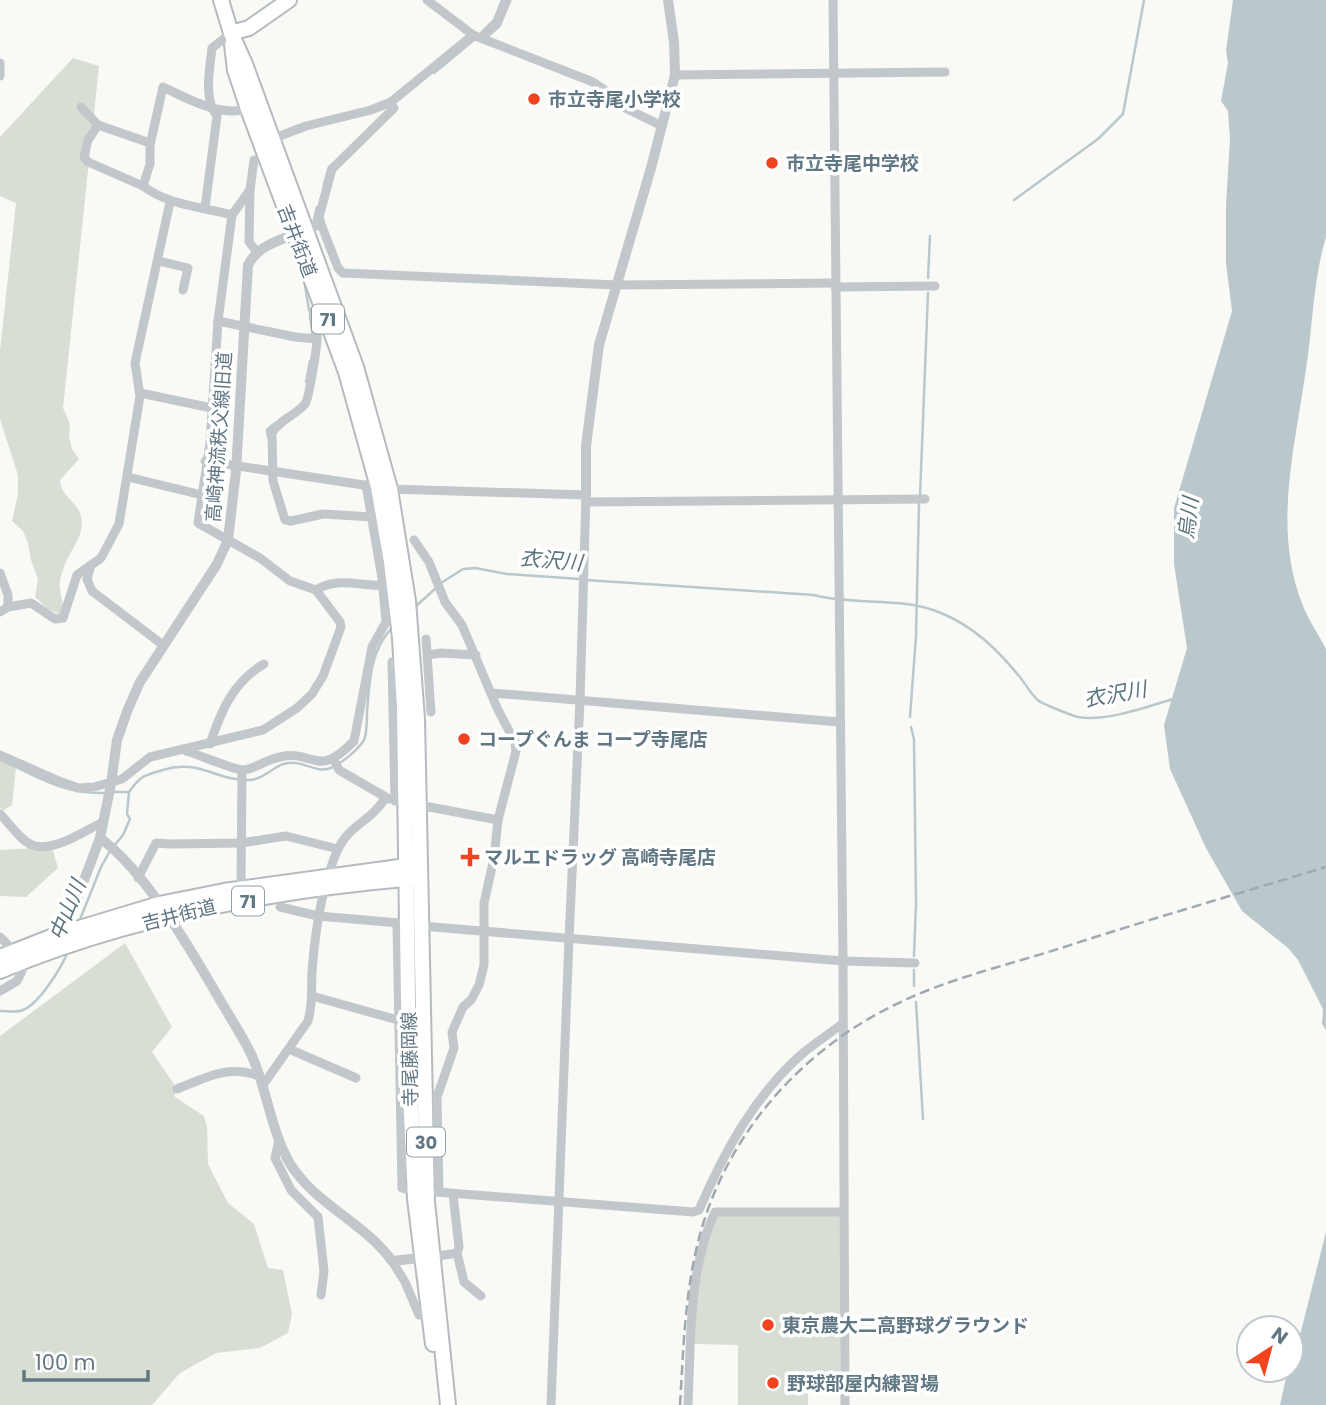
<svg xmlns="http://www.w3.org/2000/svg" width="1326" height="1405" viewBox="0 0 1326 1405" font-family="Poppins,'Noto Sans JP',sans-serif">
	<rect width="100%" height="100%" fill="#f9f9f6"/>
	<g fill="#d9ded5">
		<path d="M 73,58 L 99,66 L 63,408 L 70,424 L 69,436 L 72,449 L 79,459 L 60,480 C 61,497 77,501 81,516 C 86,535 69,551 64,567 C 62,573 59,582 60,588 C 61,599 65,605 61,615 L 48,609 L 35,597 L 38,579 L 31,560 L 28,543 L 23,531 L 12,521 L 18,494 L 18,475 L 0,419 L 0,351 L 16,203 L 0,196 L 0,137 Z"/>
		<polygon points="0,760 16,768 12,805 3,811 0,807"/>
		<polygon points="52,847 58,868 26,897 0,896 0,850"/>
		<polygon points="125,943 172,1027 152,1052 174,1084 175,1097 204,1116 207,1126 208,1164 228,1203 254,1224 268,1268 283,1270 292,1314 288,1333 260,1348 216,1353 180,1373 152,1405 0,1405 0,1036"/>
		<path d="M 718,1216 L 840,1216 L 840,1388 L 808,1389 L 808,1405 L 738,1405 L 738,1345 L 695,1344 C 695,1308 699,1247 718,1216 Z"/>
	</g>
	<g fill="#bac8cc">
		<path d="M 1233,0 L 1326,0 L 1326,237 C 1313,280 1313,325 1306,369 C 1295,448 1272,529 1303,606 C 1309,621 1319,635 1326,649 L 1326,1030 L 1322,1024 L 1323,1009 L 1298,960 L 1288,948 L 1242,911 L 1206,848 L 1170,769 L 1164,725 L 1187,648 L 1174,564 L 1174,508 L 1232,311 L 1226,263 L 1226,205 L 1230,139 L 1228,111 L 1221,101 L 1228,63 L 1226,51 Z"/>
		<polygon points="1326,1232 1326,1405 1280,1405 1286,1378 1294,1359"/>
	</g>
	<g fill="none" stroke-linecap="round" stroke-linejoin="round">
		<g stroke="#bac8cc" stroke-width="2.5">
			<polyline points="482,32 494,20 502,0"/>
			<polyline points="434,73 475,39"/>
			<polyline points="324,184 329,167"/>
			<polyline points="1014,200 1098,139 1123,114 1144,0"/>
			<polyline points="313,224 317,207"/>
			<polyline points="928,278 930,236"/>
			<polyline points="304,279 309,310"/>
			<polyline points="310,316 313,338"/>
			<polyline points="306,382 310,361"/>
			<polyline points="268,437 267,430 275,423"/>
			<polyline points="920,496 928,293"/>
			<path d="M 586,580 L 814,595 C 855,606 902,596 941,613 C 973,626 997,649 1019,676 C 1026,684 1031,695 1039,701 C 1043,704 1073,716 1078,717 C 1106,722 1146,707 1173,699"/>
			<polyline points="441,583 463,569 475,568 507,574 580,579"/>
			<polyline points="415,607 436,588"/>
			<polyline points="910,717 916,636 919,504"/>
			<polyline points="911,727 914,739 916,904 914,956"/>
			<path d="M 0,760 C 39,776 60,794 104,793"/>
			<polyline points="111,792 129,792"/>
			<path d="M 129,792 C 142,774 144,776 163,770 C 198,758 218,782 251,780 C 268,778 277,760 295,763 C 308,764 318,773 331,768 C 343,762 357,751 364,740 C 367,733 367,721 367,713 C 369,685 370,649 392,628"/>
			<polyline points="114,846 123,835 130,819 127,814 129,792"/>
			<polyline points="79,922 101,867 110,851"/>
			<polyline points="914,970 914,986"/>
			<polyline points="916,1002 923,1119"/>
			<path d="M 0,1011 C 7,1011 16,1013 23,1010 C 39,1004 62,967 68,951"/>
		</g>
		<defs>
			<g id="primary">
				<polyline points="221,0 231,33 245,64 356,367 390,489 408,601 417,719 427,1202 448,1405"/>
				<polyline points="231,33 249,28 289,0"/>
				<polyline points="232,45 235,70 248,109 346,372 378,487 391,562 400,638 404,707 409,1070 415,1199 433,1344"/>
				<polyline points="0,957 56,935 159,904 224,891 414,865"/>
				<path d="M 0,971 C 131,916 274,890 415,878"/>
			</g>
		</defs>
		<use href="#primary" stroke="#b4bbbf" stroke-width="18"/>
		<g stroke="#c1c7ca" stroke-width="9">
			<polyline points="427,0 473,35 593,82 606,91 619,105 662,126"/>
			<polyline points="833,0 843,961 845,1405"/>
			<polyline points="481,38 497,24 507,0"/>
			<polyline points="0,63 0,76"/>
			<polyline points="675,75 945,72"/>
			<polyline points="81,107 98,125 150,143"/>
			<polyline points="98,125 88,140 84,157 88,162 143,186"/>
			<polyline points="272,139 306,126 371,110 391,102 473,35"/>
			<polyline points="250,190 254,160"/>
			<path d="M 205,208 L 217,116 C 203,99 210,68 212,48 L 231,33"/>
			<polyline points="232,215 250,190 249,242 257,252"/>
			<polyline points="321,224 319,217 332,169 394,108"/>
			<polyline points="306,230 321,224 338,268 343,273 617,285 835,283"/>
			<polyline points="159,261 188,268 183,290"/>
			<polyline points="835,287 935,286"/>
			<path d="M 323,304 L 313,311 C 314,320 317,329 317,338 C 317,347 309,399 305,404 C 296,415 278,421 272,433 L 273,481 L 285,520 L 291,521 L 323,514 L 372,517"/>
			<polyline points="218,321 295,337 317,339"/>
			<polyline points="140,393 212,408"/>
			<polyline points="205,461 390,489 586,495 580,700 569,939 551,1405"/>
			<polyline points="128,477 202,495"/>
			<polyline points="586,502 925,499"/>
			<polyline points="414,540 429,562 445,602 462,625 498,710 515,742 516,751 498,820 494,858 484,903 484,965 479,985 471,1000 463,1007 452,1032 454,1048 437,1097 439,1192"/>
			<polyline points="91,565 87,579 92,591 163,645"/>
			<polyline points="0,573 8,595 8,607 0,612"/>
			<path d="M 316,590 C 337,576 362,587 385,585"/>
			<polyline points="8,607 31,603 55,619 63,618 77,575 101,558 119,524 140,396 135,363 170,202"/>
			<polyline points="426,639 431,712"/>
			<polyline points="428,655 441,653 476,655"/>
			<polyline points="392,662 395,801"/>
			<polyline points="492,693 839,722"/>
			<path d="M 210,744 C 221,711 233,682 264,664"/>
			<path d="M 186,751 C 197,754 235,770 243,770 C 255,769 267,759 280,757 C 315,749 316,780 354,741 L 372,647 L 386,622 L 382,578 L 366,485"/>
			<path d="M 0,755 L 59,781 L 78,788 L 94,787 L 122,779 L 150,757 L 263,730 L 297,708 L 312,694 L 323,676 L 341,627 L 340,622 L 316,590 L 290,581 L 260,558 L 198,523 L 210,443 L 218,321 L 232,215 C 201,207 168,205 143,186 L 150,164 L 150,145 L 163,87 C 188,99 220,117 248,109"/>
			<polyline points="333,758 339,770 389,799"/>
			<polyline points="419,805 498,820"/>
			<path d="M 0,814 C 9,823 20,840 32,845 C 53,853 84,831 103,822"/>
			<polyline points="138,878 156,843 170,844 241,843 286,836 338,849"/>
			<polyline points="241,888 242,770"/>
			<polyline points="280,907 318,916 399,923"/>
			<polyline points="397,923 402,1188 405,1189"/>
			<polyline points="421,926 843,961 915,963"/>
			<polyline points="0,937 14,951"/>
			<polyline points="0,991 17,981 22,971 19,963"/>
			<polyline points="312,996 398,1020"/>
			<polyline points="289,1049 356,1078"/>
			<path d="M 263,1085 L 308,1021 C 313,1004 311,989 312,972 C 315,931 321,887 338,849 C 350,824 372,821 385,798"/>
			<path d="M 177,1089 C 205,1078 229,1064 259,1076"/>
			<polyline points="279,1140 275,1158 291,1190 318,1217 324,1271 321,1295"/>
			<path d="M 437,1192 L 693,1212 L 699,1210 C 724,1152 755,1095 803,1053 C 815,1043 829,1034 842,1024"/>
			<polyline points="457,1253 464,1282 481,1296"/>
			<polyline points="432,1257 457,1253 459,1247 453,1194"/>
			<polyline points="392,1261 405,1282 419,1315"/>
			<path d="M 688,1405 C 691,1344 688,1269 715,1212 L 843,1212"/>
		</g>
		<g stroke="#c1c7ca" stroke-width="10">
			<polyline points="586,495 586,446 599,345 651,168 675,75 674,42 668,0"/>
			<path d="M 100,838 C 146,872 191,950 220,1000 C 231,1019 243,1037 252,1056 C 267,1090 271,1130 289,1162 C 314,1204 364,1222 392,1261 L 429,1257"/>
			<path d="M 56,935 L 77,899 L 100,838 L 111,784 L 117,740 L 128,709 L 140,682 L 217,564 L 228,540 L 236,471 L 248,265 C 258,245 281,240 300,232"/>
		</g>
		<use href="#primary" stroke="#fff" stroke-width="14"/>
		<path stroke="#a0a9af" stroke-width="2.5" stroke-dasharray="10 5" stroke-linecap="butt" d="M 680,1405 C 684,1340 685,1275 707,1212 C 740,1118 813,1042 903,1001 C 952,978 1007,965 1058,949 C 1147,920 1237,894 1326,867"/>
	</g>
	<g fill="#f1431d" stroke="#fff" stroke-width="2.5">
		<circle cx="534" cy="99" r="7"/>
		<circle cx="772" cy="163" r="7"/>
		<circle cx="464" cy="739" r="7"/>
		<path d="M466.5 846.5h7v7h7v7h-7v7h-7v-7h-7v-7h7z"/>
		<circle cx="768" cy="1325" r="7"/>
		<circle cx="773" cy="1383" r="7"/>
	</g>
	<g text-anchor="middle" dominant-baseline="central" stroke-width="7" stroke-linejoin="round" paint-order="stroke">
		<g fill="#fff" stroke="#90a0a9" stroke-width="2">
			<rect x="312" y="304.5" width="32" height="29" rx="5"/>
			<rect x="232" y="886.5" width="32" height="29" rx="5"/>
			<rect x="407" y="1127.5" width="38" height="29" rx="5"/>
		</g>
		<g font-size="18" font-weight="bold" fill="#617784">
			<text x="328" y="319">71</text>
			<text x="248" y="901">71</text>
			<text x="426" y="1142">30</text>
		</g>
		<g font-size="19" font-weight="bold" fill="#617784" stroke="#fff" text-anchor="start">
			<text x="548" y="99">市立寺尾小学校</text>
			<text x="786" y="163">市立寺尾中学校</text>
			<text x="478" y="739">コープぐんま コープ寺尾店</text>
			<text x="484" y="857">マルエドラッグ 高崎寺尾店</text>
			<text x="782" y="1325">東京農大二高野球グラウンド</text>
			<text x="787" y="1383">野球部屋内練習場</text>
		</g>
		<g font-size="19" fill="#617784" stroke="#fff">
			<text transform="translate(297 241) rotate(69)">吉井街道</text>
			<text transform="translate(219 437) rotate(-86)">高崎神流秩父線旧道</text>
			<text transform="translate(179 915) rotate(-14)">吉井街道</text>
			<text transform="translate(410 1059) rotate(-91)">寺尾藤岡線</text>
		</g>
		<g font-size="21" font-style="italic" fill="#5c767e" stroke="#fff">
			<text transform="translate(1188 518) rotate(-83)">烏川</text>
			<text transform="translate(551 560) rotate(5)">衣沢川</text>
			<text transform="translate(1115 694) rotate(-10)">衣沢川</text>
			<text transform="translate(67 910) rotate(-68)">中山川</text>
		</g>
	</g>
	<g transform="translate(1270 1349) rotate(36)"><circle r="33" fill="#ffffff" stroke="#c0c9ce" stroke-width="2"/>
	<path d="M0-5L12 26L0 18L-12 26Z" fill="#f1431d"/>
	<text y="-10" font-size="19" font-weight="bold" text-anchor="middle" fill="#617784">N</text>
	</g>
	<path d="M24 1370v10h124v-10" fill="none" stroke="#617784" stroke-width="3.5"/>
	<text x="35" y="1370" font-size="21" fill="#617784" stroke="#ffffff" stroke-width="5" paint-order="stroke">100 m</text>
</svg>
